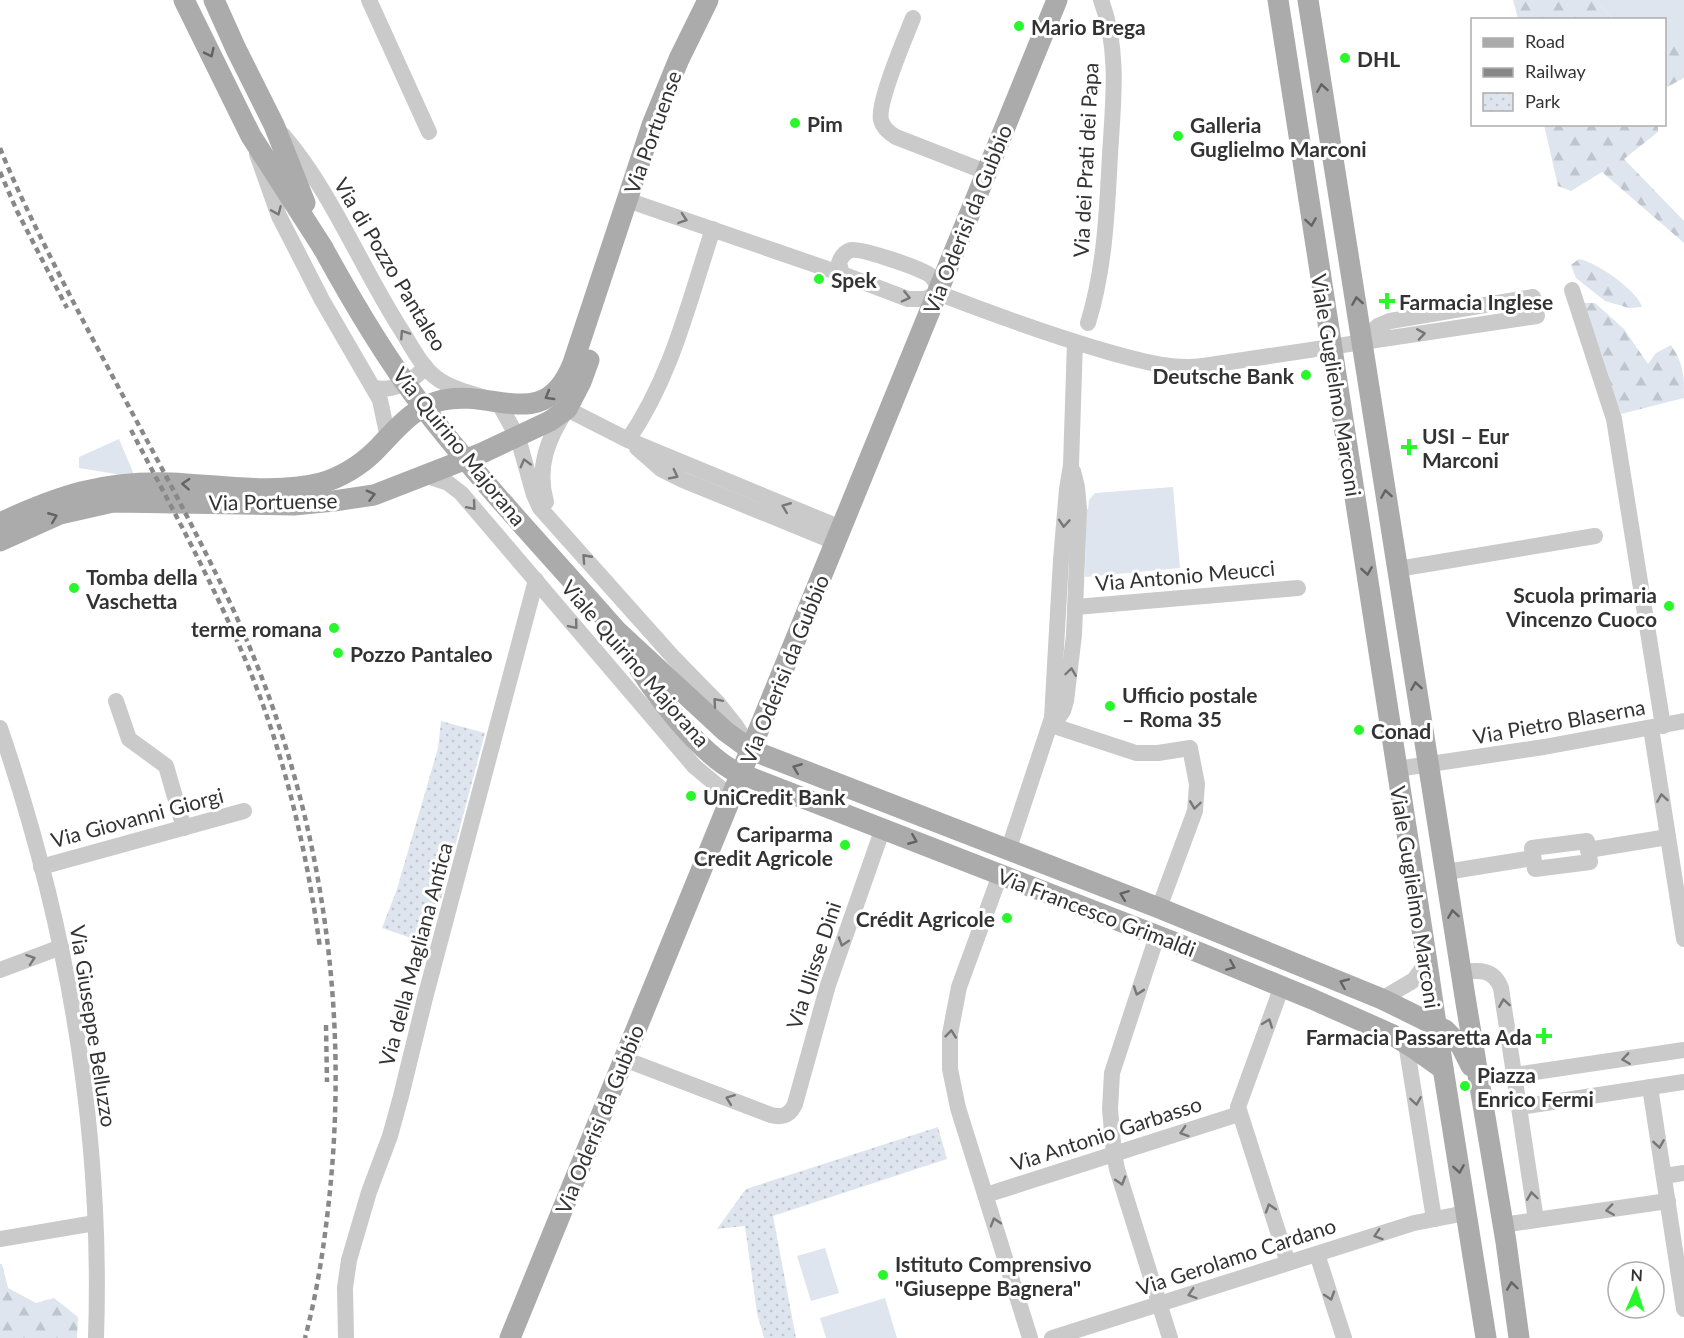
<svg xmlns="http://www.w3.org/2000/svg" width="1684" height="1338" viewBox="0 0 1684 1338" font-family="Lato,sans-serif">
	<defs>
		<pattern id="forest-firs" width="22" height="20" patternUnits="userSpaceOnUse" patternTransform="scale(1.5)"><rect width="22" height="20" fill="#dee5ee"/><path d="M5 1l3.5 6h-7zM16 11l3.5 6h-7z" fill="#bfc5cd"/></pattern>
		<pattern id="park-dots" width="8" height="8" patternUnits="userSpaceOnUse" patternTransform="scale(1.5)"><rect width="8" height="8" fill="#dee5ee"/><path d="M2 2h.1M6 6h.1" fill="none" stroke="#bfc5cd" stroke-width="1.8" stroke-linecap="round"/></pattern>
	</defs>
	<rect width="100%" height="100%" fill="#fff"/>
	<g fill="#dee5ee">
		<polygon points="1595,0 1684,0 1684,26 1665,26 1664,20 1613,19"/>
		<polygon points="119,439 135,477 79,468 79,457"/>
		<polygon points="1173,487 1180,568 1085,577 1086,510 1088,509 1089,500 1095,493"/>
		<polygon points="825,1248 839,1293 811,1301 797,1256"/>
		<polygon points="885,1298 897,1338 826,1338 820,1318"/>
	</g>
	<g fill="url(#forest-firs)">
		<polygon points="1513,0 1595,0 1613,19 1518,19"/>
		<polygon points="1665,26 1684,26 1684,78 1665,88"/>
		<polygon points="1544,125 1658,125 1658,132 1624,159 1684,221 1684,243 1602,172 1571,191 1558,186"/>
		<path d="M 1579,259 C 1596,262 1637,290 1642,307 L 1629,308 L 1605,301 L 1576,278 L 1571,265 Z"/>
		<path d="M 1583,303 L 1595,303 L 1624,329 L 1648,364 L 1656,353 L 1671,345 C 1684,365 1684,375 1684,398 L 1621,414 L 1590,333 Z"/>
		<polygon points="0,1264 2,1264 8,1288 36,1303 54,1298 78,1317 77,1338 0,1338"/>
	</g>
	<g fill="url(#park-dots)">
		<polygon points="441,721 485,733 429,944 382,928 397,889 438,748"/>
		<polygon points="938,1127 947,1159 773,1216 796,1338 764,1338 757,1313 745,1226 717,1229 746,1189"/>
	</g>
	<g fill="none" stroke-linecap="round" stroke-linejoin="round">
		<g stroke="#cacaca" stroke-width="16">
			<polyline points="369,0 429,132"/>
			<path d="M 913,18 C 905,38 877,103 881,120 C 883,128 889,133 896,137 L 986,172"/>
			<path d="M 283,135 C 331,191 360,265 400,328 C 411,345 421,367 438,379 C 455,391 479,395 498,402 L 518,438 L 534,495 L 540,508 L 673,657 L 717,702 L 736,726 L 749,746"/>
			<polyline points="257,154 279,216 322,300 380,400 388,438"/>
			<polyline points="627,200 842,274 908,299 925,299 938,293"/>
			<path d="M 842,274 L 839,263 C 841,257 844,252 851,250 C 862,248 923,269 931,276 C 936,281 938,286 938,293"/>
			<polyline points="1572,290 1614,419 1663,726"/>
			<path d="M 938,293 C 995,315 1053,336 1112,353 C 1142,361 1172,370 1203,366 L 1537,316 L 1533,297 L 1390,321 L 1378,326 L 1363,341"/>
			<path d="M 1088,323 C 1105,268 1107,211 1110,155 C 1113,103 1120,50 1101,0"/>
			<path d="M 373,387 C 390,393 416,381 425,366"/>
			<path d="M 628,440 C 672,376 689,301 713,229"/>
			<polyline points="637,448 661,469 683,480 835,542"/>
			<polyline points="424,475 448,483 461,493 694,766 731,797"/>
			<path d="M 546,502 C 536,467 548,438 567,409 L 628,440 L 841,528"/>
			<polyline points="1398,569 1595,536"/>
			<polyline points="1076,607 1298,588"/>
			<polyline points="116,701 129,739 166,766 184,828"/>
			<polyline points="1056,721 1063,711 1066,701 1074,635 1079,509 1077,487 1073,471"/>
			<polyline points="1051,725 1136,753 1158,753 1190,748 1197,784 1195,811 1159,908"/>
			<path d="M 0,728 C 67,924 103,1131 96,1338"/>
			<polyline points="1651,728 1684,939"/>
			<polyline points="1397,769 1544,747 1684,721"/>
			<polygon points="1587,841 1590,862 1535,869 1532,848"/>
			<polyline points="1588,850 1668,837"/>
			<polyline points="1008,851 1052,718 1061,560 1067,489 1071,465 1075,342"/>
			<polyline points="41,867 244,811"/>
			<polyline points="1446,872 1533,858"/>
			<polyline points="1000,875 959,987 950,1034 950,1069 958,1108 1030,1338"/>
			<polyline points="1157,936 1112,1073 1110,1109 1114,1154 1117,1169 1170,1338"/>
			<polyline points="0,970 61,947"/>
			<path d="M 1462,972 C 1480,970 1494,969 1501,988 L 1536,1220 L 1503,1225"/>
			<polyline points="1282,986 1238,1107 1288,1263"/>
			<polyline points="1382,999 1414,980 1427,962"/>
			<polyline points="1406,1043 1434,1219"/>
			<path d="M 624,1059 L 771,1115 C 782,1118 790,1115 795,1104 L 828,985 L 883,828"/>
			<polyline points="1515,1075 1684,1050"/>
			<polyline points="1650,1087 1684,1309"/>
			<polyline points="1520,1107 1684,1082"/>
			<polyline points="1664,1176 1684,1173"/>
			<polyline points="986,1195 1239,1114"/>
			<polyline points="1536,1220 1668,1201"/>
			<polyline points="0,1239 95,1223"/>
			<polyline points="1317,1254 1344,1338"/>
			<polyline points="346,1338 345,1288 349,1260 369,1192 390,1136 401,1096 425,998 536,580"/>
			<polyline points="1052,1338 1414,1223 1466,1213"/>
		</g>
		<g stroke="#ababab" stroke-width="21">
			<polyline points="184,0 251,136 323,248"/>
			<polyline points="214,0 236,49 274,125 305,203"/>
			<polyline points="1278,0 1427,962 1436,1024 1486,1338"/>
			<polyline points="1308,0 1466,1003 1506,1242 1519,1338"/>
			<path d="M 0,523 C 60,495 103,481 171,483 C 218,485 275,495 321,483 C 340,478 361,465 375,451 C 396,430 412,407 443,400 C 495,389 545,434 573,363 L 652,125 L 679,59 L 708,0"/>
			<polyline points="0,541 60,514 113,502 294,505 334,501 374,495 482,453 550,421 567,409 581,382 589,360"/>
			<polyline points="601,613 617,631 725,731 751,750 1159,908 1382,999 1445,1030 1461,1046 1471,1066"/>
			<path d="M 628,650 C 650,688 696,751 736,772 L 1176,943 L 1312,999 L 1391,1034 L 1412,1047 L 1443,1069"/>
			<polyline points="510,1338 1057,0"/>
		</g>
		<g stroke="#888" stroke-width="4.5" stroke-dasharray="6 4.5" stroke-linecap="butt">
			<path d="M 0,148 C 18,193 40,236 62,280 C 114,382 171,481 221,584 C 315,775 352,989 329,1200 C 324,1247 317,1293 305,1338"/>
			<polyline points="0,172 17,211 67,308"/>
			<path d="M 131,430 C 172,508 214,585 248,666 C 285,756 307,852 320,948"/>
			<polyline points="326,1025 327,1082"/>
		</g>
		<path stroke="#ababab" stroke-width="21" d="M 323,248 C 352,301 383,354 420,403 C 476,476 540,544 601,613"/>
	</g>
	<defs><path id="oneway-chevron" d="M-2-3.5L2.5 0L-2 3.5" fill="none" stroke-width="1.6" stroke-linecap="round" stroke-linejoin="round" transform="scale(1.5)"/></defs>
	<g stroke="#636363">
		<use href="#oneway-chevron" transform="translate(210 53) rotate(64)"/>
		<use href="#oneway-chevron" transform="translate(1322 88) rotate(-99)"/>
		<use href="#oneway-chevron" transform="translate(1311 222) rotate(81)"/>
		<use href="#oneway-chevron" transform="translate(1357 301) rotate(-99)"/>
		<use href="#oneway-chevron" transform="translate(549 396) rotate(150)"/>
		<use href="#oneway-chevron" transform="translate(186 484) rotate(-177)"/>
		<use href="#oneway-chevron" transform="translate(1386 494) rotate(-99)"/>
		<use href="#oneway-chevron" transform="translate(371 495) rotate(-15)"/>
		<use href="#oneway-chevron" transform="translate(53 517) rotate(-22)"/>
		<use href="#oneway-chevron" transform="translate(1367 571) rotate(81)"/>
		<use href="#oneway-chevron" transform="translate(1416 686) rotate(-99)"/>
		<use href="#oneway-chevron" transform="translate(797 768) rotate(-158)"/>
		<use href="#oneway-chevron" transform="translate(913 840) rotate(22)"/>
		<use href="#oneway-chevron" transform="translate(1124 895) rotate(-159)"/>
		<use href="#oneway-chevron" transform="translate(1453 914) rotate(-99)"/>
		<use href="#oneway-chevron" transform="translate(1231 966) rotate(23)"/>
		<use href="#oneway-chevron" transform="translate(1344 983) rotate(-157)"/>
		<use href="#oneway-chevron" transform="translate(1459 1169) rotate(81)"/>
		<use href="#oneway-chevron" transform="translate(1512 1286) rotate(-98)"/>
	</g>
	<g stroke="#777">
		<use href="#oneway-chevron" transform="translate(277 211) rotate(67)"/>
		<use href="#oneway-chevron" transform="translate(683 219) rotate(19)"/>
		<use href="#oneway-chevron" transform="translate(906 297) rotate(13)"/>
		<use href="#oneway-chevron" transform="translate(404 334) rotate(-123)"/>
		<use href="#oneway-chevron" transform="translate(1421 334) rotate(-9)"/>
		<use href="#oneway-chevron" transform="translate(525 463) rotate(-105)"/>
		<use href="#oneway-chevron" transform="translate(674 475) rotate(27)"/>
		<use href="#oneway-chevron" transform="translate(472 506) rotate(49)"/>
		<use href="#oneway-chevron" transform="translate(786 507) rotate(-158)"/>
		<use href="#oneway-chevron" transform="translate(1064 523) rotate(94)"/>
		<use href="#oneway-chevron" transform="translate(586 558) rotate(-132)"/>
		<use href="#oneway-chevron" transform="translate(574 625) rotate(50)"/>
		<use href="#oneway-chevron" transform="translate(1071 672) rotate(-82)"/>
		<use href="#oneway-chevron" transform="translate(717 702) rotate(-131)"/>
		<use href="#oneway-chevron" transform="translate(1662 798) rotate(-99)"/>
		<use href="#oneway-chevron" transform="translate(1195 805) rotate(98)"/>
		<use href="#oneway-chevron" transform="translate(843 942) rotate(108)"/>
		<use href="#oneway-chevron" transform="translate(31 959) rotate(-19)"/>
		<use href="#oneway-chevron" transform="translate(1138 991) rotate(109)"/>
		<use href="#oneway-chevron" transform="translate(1504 1003) rotate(-99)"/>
		<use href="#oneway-chevron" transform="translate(1268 1023) rotate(-70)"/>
		<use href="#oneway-chevron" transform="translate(951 1034) rotate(-84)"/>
		<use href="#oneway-chevron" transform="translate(1626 1059) rotate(172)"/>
		<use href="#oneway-chevron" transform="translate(730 1099) rotate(-159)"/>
		<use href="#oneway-chevron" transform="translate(1416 1101) rotate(81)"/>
		<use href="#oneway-chevron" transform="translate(1184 1132) rotate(162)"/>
		<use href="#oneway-chevron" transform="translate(1659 1144) rotate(81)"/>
		<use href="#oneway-chevron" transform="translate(1121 1181) rotate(73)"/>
		<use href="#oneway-chevron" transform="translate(1532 1196) rotate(-98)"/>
		<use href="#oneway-chevron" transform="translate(1270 1208) rotate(-108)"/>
		<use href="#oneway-chevron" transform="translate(1610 1210) rotate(172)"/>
		<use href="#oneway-chevron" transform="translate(995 1222) rotate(-107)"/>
		<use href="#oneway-chevron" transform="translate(1378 1235) rotate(162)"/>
		<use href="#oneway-chevron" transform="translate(1192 1294) rotate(162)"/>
		<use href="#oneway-chevron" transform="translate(1330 1296) rotate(72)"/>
	</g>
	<g fill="#28f72b" stroke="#fff" stroke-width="2">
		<circle cx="1019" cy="26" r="6"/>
		<circle cx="1345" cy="58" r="6"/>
		<circle cx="795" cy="123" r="6"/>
		<circle cx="1178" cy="136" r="6"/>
		<circle cx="819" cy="279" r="6"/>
		<path d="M1384 292h6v6h6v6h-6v6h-6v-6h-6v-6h6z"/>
		<circle cx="1306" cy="375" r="6"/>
		<path d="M1406 438h6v6h6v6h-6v6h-6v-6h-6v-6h6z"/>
		<circle cx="74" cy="588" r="6"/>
		<circle cx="1669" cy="606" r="6"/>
		<circle cx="334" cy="628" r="6"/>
		<circle cx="338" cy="653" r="6"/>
		<circle cx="1110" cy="706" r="6"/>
		<circle cx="1359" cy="730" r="6"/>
		<circle cx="691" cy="796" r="6"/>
		<circle cx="845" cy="845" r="6"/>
		<circle cx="1007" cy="918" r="6"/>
		<path d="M1541 1027h6v6h6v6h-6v6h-6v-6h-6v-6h6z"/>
		<circle cx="1465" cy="1086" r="6"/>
		<circle cx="883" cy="1275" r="6"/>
	</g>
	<g text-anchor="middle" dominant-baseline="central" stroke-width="6" stroke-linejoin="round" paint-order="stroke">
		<g font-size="21" font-weight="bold" fill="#333" stroke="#fff" text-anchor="start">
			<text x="1031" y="26">Mario Brega</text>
			<text x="1357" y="58">DHL</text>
			<text x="807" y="123">Pim</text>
			<text x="1190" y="124">Galleria<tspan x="1190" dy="24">Guglielmo Marconi</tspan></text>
			<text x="831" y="279">Spek</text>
			<text x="1399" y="301">Farmacia Inglese</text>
			<text x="1294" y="375" text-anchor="end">Deutsche Bank</text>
			<text x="1422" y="435">USI – Eur<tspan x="1422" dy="24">Marconi</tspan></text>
			<text x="86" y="576">Tomba della<tspan x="86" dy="24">Vaschetta</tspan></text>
			<text x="1657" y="594" text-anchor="end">Scuola primaria<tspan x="1657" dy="24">Vincenzo Cuoco</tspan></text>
			<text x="322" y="628" text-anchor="end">terme romana</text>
			<text x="350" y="653">Pozzo Pantaleo</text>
			<text x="1122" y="694">Ufficio postale<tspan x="1122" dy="24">– Roma 35</tspan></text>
			<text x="1371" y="730">Conad</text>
			<text x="703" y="796">UniCredit Bank</text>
			<text x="833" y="833" text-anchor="end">Cariparma<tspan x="833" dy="24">Credit Agricole</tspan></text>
			<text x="995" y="918" text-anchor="end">Crédit Agricole</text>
			<text x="1532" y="1036" text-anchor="end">Farmacia Passaretta Ada</text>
			<text x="1477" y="1074">Piazza<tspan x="1477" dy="24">Enrico Fermi</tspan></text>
			<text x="895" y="1263">Istituto Comprensivo<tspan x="895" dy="24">"Giuseppe Bagnera"</tspan></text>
		</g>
		<g font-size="21" fill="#333" stroke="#fff">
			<text transform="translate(652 132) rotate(-70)">Via Portuense</text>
			<text transform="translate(1085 160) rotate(-87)">Via dei Prati dei Papa</text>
			<text transform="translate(967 219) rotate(-68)">Via Oderisi da Gubbio</text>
			<text transform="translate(391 264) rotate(59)">Via di Pozzo Pantaleo</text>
			<text transform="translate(1337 385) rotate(81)">Viale Guglielmo Marconi</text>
			<text transform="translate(460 446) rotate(51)">Via Quirino Majorana</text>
			<text transform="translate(273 501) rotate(-1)">Via Portuense</text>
			<text transform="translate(1185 575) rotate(-5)">Via Antonio Meucci</text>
			<text transform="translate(636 663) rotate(49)">Viale Quirino Majorana</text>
			<text transform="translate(784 669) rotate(-68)">Via Oderisi da Gubbio</text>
			<text transform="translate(1559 721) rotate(-10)">Via Pietro Blaserna</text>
			<text transform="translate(137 817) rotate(-15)">Via Giovanni Giorgi</text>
			<text transform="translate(1416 897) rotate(81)">Viale Guglielmo Marconi</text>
			<text transform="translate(1097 912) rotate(21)">Via Francesco Grimaldi</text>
			<text transform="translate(415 954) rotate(-75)">Via della Magliana Antica</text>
			<text transform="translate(813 965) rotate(-72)">Via Ulisse Dini</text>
			<text transform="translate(94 1026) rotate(81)">Via Giuseppe Belluzzo</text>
			<text transform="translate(599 1119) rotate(-68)">Via Oderisi da Gubbio</text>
			<text transform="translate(1106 1133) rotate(-18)">Via Antonio Garbasso</text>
			<text transform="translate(1236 1256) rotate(-18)">Via Gerolamo Cardano</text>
		</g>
	</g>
	<rect x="1471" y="18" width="195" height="108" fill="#ffffff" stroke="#adadad" stroke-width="1.5"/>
	<rect x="1483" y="38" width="30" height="9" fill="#ababab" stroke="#adadad" stroke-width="1.5"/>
	<text x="1525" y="48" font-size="18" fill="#333333">Road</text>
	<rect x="1483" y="68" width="30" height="9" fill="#888888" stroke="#adadad" stroke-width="1.5"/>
	<text x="1525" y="78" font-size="18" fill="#333333">Railway</text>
	<rect x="1483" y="93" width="30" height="18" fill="url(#park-dots)" stroke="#adadad" stroke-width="1.5"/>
	<text x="1525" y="108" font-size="18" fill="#333333">Park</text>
	<g transform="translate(1636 1290) rotate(3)"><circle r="28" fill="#ffffff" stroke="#adadad" stroke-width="1.5"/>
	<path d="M0-4.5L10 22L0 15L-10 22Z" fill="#28f72b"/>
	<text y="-9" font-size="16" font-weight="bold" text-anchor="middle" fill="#333333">N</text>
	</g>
</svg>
